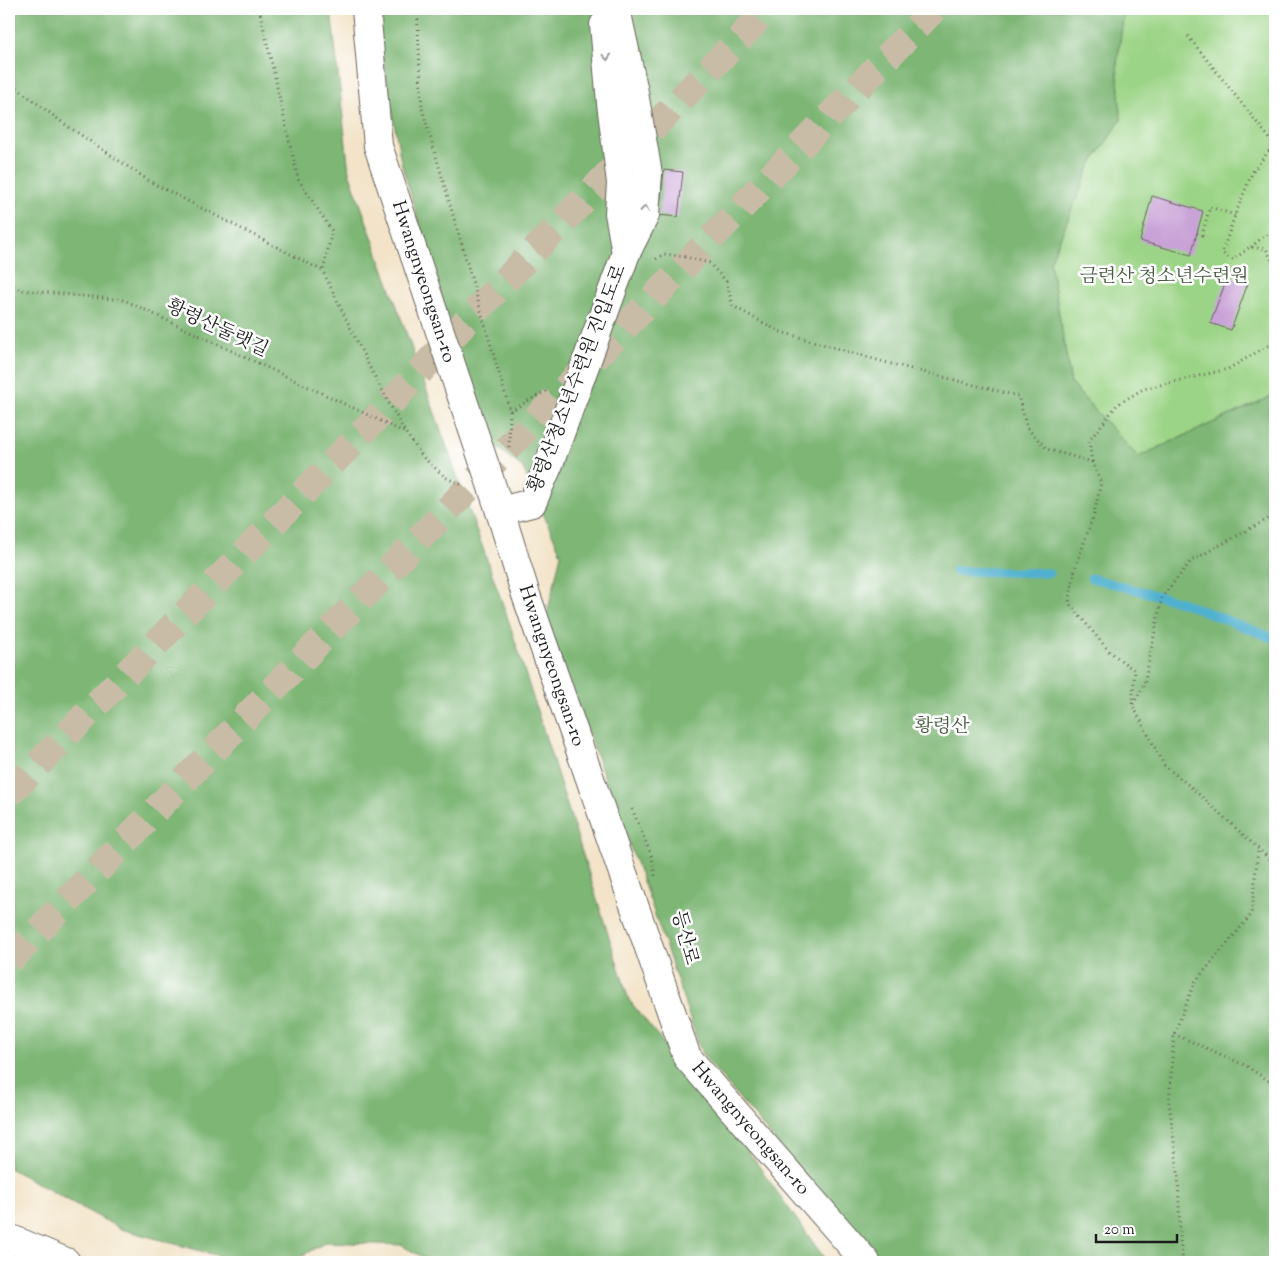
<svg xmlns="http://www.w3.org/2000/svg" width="1284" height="1271" viewBox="0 0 1284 1271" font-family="'Sorts Mill Goudy','Noto Serif KR',serif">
	<rect width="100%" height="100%" fill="#fff"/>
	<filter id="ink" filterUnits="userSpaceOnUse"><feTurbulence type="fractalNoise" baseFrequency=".02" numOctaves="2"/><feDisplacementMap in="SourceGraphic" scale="10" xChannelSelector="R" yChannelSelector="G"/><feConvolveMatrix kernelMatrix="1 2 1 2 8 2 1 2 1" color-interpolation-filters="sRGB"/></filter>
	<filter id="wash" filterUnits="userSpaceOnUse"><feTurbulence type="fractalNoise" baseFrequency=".0096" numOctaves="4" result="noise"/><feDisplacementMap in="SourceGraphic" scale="20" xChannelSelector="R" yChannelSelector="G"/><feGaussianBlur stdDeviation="1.12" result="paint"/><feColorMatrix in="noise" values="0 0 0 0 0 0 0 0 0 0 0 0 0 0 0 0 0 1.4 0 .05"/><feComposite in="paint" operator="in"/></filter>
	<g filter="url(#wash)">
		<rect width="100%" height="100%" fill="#f3e4c9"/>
		<polygon fill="#9cd487" stroke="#5c7852" points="1126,9 1275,9 1275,392 1272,396 1138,457 1071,384 1050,262 1090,166 1121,120 1117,64 1123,17"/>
		<g fill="#7db674" stroke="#4c6948">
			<polygon points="9,9 331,9 349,172 507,616 629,1000 731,1127 827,1262 431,1262 401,1245 326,1242 291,1262 241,1262 121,1229 9,1168"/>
			<polygon points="377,9 1126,9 1123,18 1117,64 1121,120 1090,166 1050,262 1071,384 1138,457 1272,396 1275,392 1275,1262 877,1262 702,1054 652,906 546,619 561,554 523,468 493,444 464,373 401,162 379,37"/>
		</g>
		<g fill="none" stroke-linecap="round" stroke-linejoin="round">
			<g stroke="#50b1cf" stroke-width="9">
				<polyline points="955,571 1049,573"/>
				<polyline points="1091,578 1178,601 1275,639"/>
			</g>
		</g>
		<g id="blocks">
			<g fill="#c9a2d7">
				<polygon points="664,170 683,172 678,217 659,215"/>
				<polygon points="1152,196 1203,211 1191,255 1140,241"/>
				<polygon points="1228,276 1248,283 1231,330 1210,323"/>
			</g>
		</g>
	</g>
	<g filter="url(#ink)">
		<use href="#blocks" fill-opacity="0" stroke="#676259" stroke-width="1"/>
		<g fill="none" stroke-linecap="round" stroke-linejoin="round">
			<g stroke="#c8bca6" stroke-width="28" stroke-dasharray="28 14" stroke-linecap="butt">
				<polyline points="9,794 388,406 475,312 768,9"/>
				<polyline points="9,961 934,9"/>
			</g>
			<defs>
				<g id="minor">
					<polyline points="366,9 378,146 500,511 525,592 687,1057 866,1262"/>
					<polyline points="604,25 611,103 621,183 619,213 626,253"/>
					<polyline points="500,511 532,503 549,464 626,253 645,215 648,174 633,87 616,9"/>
					<polyline points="9,1238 66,1262"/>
				</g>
			</defs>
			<use href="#minor" stroke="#676259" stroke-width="30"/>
			<g stroke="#676259" stroke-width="3" stroke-dasharray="1 4" stroke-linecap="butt">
				<polyline points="261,9 260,12 298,179 332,231 323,271"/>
				<polyline points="417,9 422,108 510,411 546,391"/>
				<polyline points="1188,36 1274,144"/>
				<polyline points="9,82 63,123 151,182 323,271 369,366 405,432 424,458 445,477 459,484 463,485"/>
				<polyline points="1275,143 1252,173 1235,215 1222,253 1233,260 1250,247 1266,249 1273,263 1275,270"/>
				<polyline points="1197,233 1202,235 1210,207 1235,215"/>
				<polyline points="1251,247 1275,227"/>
				<polyline points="656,259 664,254 686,257 709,263 726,281 733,306 778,331 884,362 1018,396 1027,428 1047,449 1092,462 1101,483 1094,514 1075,568 1069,603 1109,651 1135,671 1132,704 1164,765 1192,788 1275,864"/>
				<polyline points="9,284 21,290 124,300 404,432"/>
				<polyline points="509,447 510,411"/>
				<polyline points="1092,462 1089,441 1117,405 1143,389 1228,369 1271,344 1275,320"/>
				<polyline points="1133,704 1144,685 1162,597 1191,561 1275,515"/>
				<polyline points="632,809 652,857 655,876"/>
				<polyline points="1174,1034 1245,1065 1275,1085"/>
				<polyline points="1183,1262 1180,1239 1178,1173 1169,1102 1174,1034 1195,982 1251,915 1258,851"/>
			</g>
			<use href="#minor" stroke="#fff" stroke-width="28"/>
		</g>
		<defs><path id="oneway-chevron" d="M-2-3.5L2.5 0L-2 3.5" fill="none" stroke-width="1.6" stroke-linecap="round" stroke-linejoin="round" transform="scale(1.25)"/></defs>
		<g stroke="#999">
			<use href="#oneway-chevron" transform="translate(607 57) rotate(85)"/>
			<use href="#oneway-chevron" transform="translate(645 209) rotate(-83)"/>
		</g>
	</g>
	<g text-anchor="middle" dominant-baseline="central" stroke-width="5" stroke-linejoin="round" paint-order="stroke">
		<g font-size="19" fill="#495c41" stroke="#fff">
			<text x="1164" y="277">금련산 청소년수련원</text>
			<text x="942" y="727">황령산</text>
		</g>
		<g font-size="19" fill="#1c1c1c" stroke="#fff">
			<text transform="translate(423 282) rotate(72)">Hwangnyeongsan-ro</text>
			<text transform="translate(217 329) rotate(25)">황령산둘랫길</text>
			<text transform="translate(578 379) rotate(-69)">황령산청소년수련원 진입도로</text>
			<text transform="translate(551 666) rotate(71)">Hwangnyeongsan-ro</text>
			<text transform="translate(684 938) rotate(75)">등산로</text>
			<text transform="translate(750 1129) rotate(49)">Hwangnyeongsan-ro</text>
		</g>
	</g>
	<rect width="1284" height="1271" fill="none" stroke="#fff" stroke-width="30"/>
	<path d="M1096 1234v8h81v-8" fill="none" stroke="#1c1c1c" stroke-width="2.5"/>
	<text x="1104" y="1234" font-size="15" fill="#1c1c1c" stroke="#ffffff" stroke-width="4" paint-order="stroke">20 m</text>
</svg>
